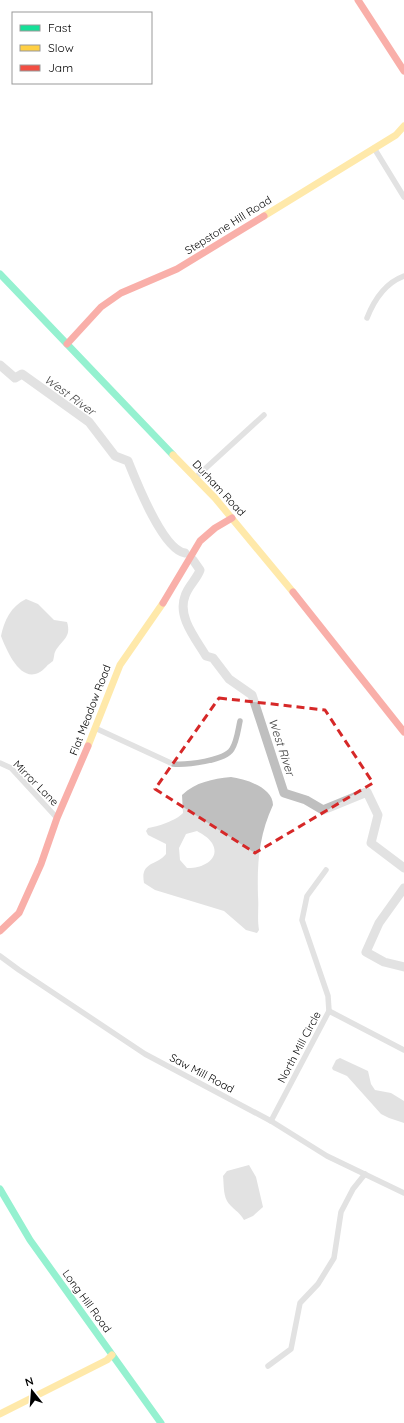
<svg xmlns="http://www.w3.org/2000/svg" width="404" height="1423" viewBox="0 0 404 1423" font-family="Quicksand,sans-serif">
	<rect width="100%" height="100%" fill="#fff"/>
	<g fill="#bfbfbf" fill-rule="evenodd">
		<path d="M 26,599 L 38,604 L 54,620 L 67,622 C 72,638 61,640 55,652 C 54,654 54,658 53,661 C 51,663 48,664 46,667 C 24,690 8,654 1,636 C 4,621 11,606 26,599 Z"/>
		<path d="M 231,777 C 245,779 273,787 273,805 C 259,835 257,863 258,896 C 259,908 257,917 259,930 L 257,933 L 246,930 L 224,911 L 155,890 L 144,883 C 140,861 157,866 166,854 L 166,844 L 148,835 L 146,831 L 148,828 C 157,827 177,820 183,813 L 182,795 C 196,782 212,779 231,777 ZM 197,831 C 202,834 208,837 212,843 C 222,860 200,869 187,868 L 180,860 L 179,848 L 186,834 Z"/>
		<polygon points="340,1058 368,1071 371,1084 375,1090 391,1093 404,1101 404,1123 389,1118 381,1114 347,1076 333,1070 332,1068 336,1060"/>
		<path d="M 249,1165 L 256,1177 L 263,1207 L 253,1216 L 244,1220 C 240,1212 231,1208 227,1201 C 223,1193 224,1184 223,1176 L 227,1171 Z"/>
	</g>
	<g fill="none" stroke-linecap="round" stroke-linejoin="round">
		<g stroke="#bfbfbf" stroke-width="9">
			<path d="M 0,365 L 15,378 L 22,374 L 89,422 L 115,456 L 128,461 C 136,481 163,550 185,553"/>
			<path d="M 193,560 L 200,570 C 197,579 188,586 185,596 C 177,617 196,639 206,656 L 213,658 L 229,679 L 252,695 L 284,793 L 306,800 L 323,810 L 367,792 L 378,815 L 371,843 L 404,868"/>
			<polyline points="404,888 379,923 366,952 384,962 404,967"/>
		</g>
		<g stroke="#bebebe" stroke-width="5.5">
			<polyline points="374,148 404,197"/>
			<path d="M 367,318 C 374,300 385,283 404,276"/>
			<polyline points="195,478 264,415"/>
			<path d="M 95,728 L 173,764 C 186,765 225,761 232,749 C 237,741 238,730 240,721"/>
			<polyline points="0,763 11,768 57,818"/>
			<polyline points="0,956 19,970 145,1054 271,1121 327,1156 404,1193"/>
			<polyline points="329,1011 404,1050"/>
			<polyline points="271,1121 329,1011 328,996 302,920 307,896 326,870"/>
			<polyline points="268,1366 291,1349 300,1303 318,1284 334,1258 341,1212 353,1189 365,1174"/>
		</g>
		<g stroke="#16e098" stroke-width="7">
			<polyline points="0,274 173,455"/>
			<polyline points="0,1189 30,1240 161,1423"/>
		</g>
		<g stroke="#ffcf43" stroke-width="7">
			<polyline points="264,216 396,135 404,126"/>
			<polyline points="173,455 215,498 293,592"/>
			<polyline points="88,746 120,665 163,603"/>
			<polyline points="0,1414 107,1360 112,1355"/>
		</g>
		<g stroke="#f24e42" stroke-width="7">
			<polyline points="358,0 404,71"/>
			<polyline points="67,344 101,307 121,293 177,269 264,216"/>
			<polyline points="293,592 404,732"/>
			<polyline points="163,603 200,541 215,528 232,518"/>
			<polyline points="0,931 19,913 41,864 57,818 88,746"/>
		</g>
	</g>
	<path d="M0 0H404V1423H0ZM 219,698 L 325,710 L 373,783 L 255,853 L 155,789 Z" fill="#fff" fill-opacity=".55" fill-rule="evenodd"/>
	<path fill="none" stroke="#d62828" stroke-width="3" stroke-dasharray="8 5" stroke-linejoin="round" d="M 219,698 L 325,710 L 373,783 L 255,853 L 155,789 Z"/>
	<g text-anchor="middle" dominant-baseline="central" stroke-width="3" stroke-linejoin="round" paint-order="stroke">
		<g font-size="11" fill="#000" stroke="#fff">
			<text transform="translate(228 225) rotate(-32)">Stepstone Hill Road</text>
			<text transform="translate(219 488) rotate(47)">Durham Road</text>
			<text transform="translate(90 710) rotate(-69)">Flat Meadow Road</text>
			<text transform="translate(36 783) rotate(45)">Mirror Lane</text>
			<text transform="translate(299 1047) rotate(-62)">North Mill Circle</text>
			<text transform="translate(202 1073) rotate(28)">Saw Mill Road</text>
			<text transform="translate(87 1301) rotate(54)">Long Hill Road</text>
		</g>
		<g font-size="12" font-style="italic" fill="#444" stroke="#fff">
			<text transform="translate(70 395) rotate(36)">West River</text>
			<text transform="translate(282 747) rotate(72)">West River</text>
		</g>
	</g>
	<rect x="12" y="12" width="140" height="72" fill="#ffffff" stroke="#999999"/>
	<rect x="20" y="25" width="20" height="6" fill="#16e098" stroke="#999999"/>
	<text x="48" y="32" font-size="12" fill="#000000">Fast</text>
	<rect x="20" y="45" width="20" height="6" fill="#ffcf43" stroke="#999999"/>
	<text x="48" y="52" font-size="12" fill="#000000">Slow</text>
	<rect x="20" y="65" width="20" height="6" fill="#f24e42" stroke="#999999"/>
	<text x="48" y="72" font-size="12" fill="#000000">Jam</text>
	<g transform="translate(32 1391) rotate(343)" stroke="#ffffff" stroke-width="3" paint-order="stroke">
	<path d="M0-3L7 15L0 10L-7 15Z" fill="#000000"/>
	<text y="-6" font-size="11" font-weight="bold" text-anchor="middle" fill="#000000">N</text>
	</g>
</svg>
